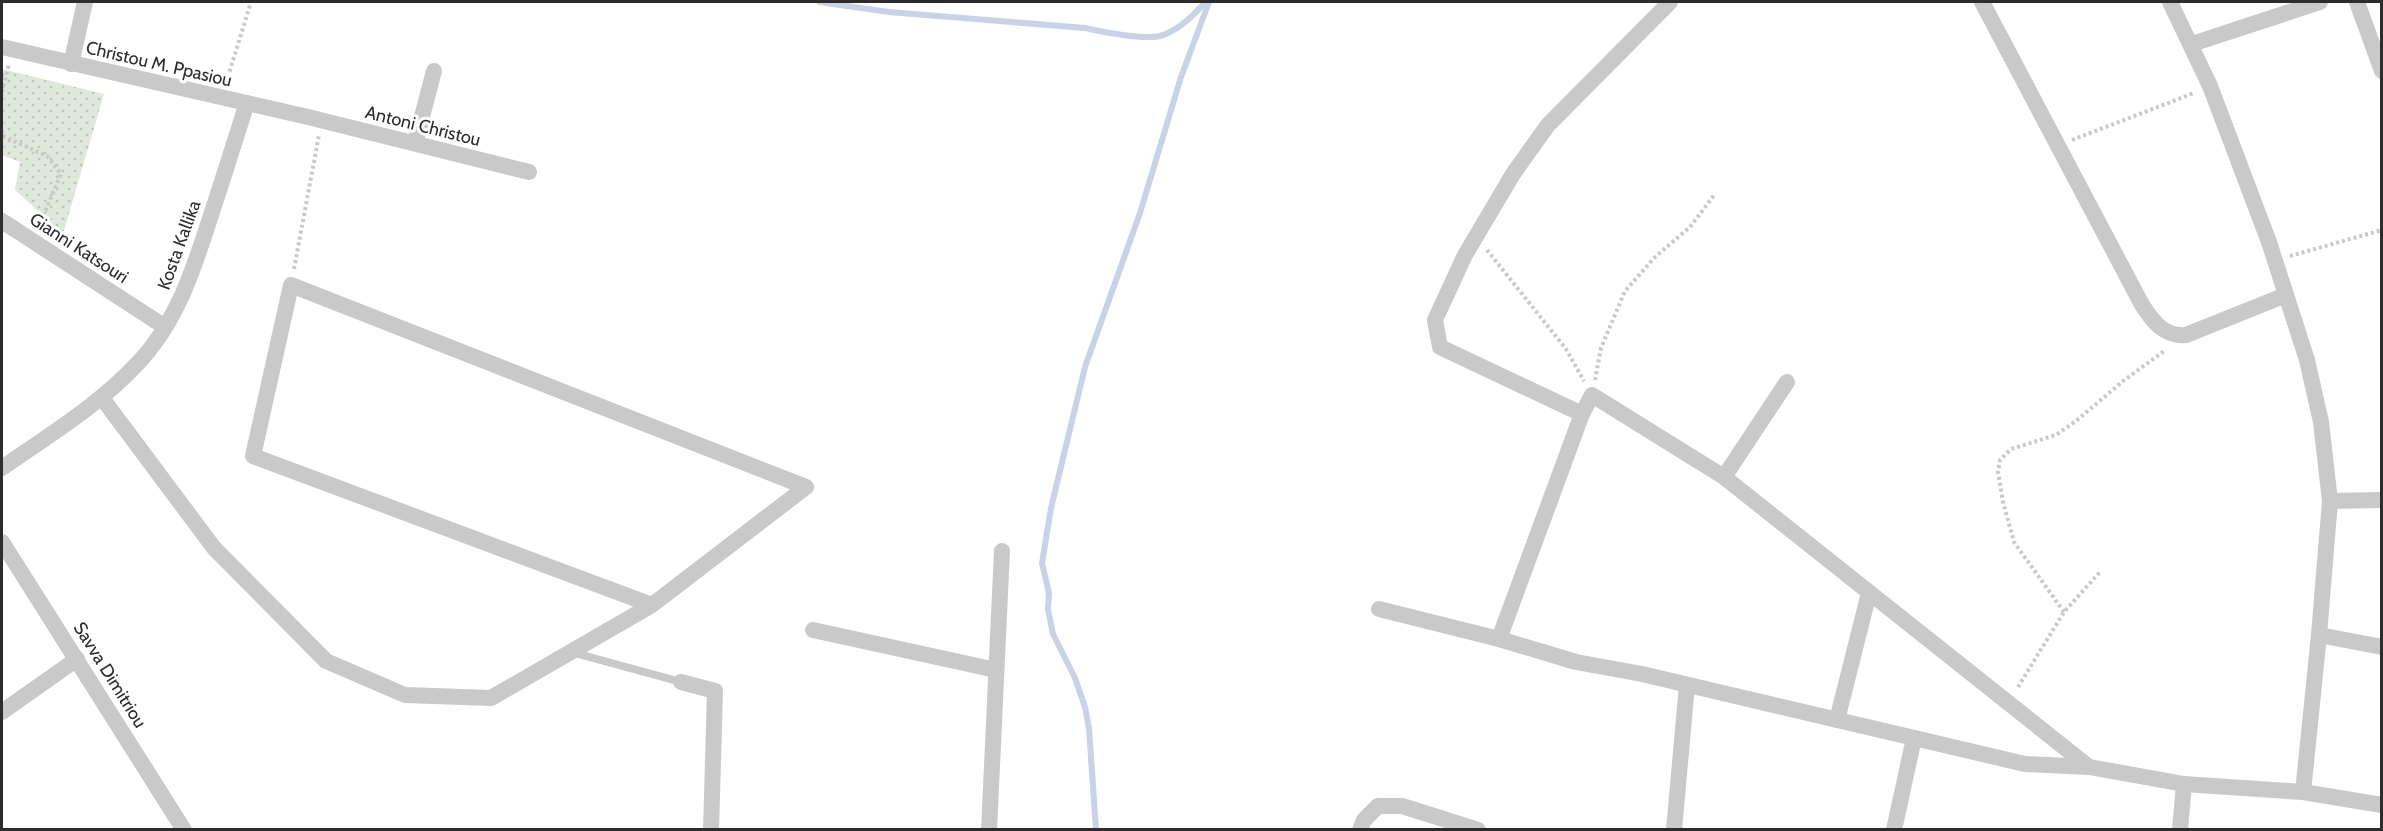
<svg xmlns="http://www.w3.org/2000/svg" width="2383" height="831" viewBox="0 0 2383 831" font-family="Cabin,sans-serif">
	<defs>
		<pattern id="park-dots" width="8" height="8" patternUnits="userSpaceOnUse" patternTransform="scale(1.5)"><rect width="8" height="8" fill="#dee8db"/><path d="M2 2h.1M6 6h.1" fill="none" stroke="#bfc7bc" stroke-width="1.8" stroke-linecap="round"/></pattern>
	</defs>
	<rect width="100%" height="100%" fill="#fff"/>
	<polygon fill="url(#park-dots)" points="2,69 104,94 63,234 15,190 20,162 2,155"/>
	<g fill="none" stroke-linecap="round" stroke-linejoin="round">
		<g stroke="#c8d3e7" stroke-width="6">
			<path d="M 819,2 L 889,12 L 1085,28 C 1102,32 1144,40 1160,36 C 1178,31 1194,15 1205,2"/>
			<polyline points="1096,830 1089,728 1085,707 1075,678 1053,634 1048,609 1049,593 1042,563 1051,508 1085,367 1140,213 1181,77 1209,2"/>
		</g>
		<g stroke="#c9c9c9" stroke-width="4" stroke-dasharray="3 3" stroke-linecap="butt">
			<polyline points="226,83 251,2"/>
			<polyline points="2,92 9,64"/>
			<polyline points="2,130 3,136 47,156 61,174 39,226"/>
			<polyline points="2072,140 2194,93"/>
			<polyline points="1487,250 1566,349 1584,381"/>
			<polyline points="2290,256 2382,230"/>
			<polyline points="294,269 319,135"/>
			<polyline points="1595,380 1601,348 1625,291 1655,257 1690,227 1715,194"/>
			<polyline points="2064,612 2014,542 2003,502 1998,472 2000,460 2011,449 2056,435 2076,421 2123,381 2166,350"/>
			<polyline points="2018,687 2064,612 2100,572"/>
		</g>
		<polyline stroke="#c9c9c9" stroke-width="8" points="571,652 681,682"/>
		<g stroke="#c9c9c9" stroke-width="16">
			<path d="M 1982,2 L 2141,303 C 2152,321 2164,337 2186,335 L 2286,295"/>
			<polyline points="2170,2 2210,86 2269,242 2307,360 2321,422 2330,501 2319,635 2303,792"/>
			<polyline points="2357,2 2382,71"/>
			<polyline points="2192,44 2320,2"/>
			<polyline points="2,47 308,117 529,172"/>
			<polyline points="71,64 85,2"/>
			<polyline points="415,143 434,71"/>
			<polyline points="2,221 165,327"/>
			<polyline points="102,398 214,548 326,661 405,695 491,698 652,605 253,456 291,285 806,487 652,605"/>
			<polyline points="1582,414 1440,347 1435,320 1465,255 1513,174 1548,125 1670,2"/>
			<path d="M 2,468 C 49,435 99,405 138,363 C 178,321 195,265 212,212 C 224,176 235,140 247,103"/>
			<polyline points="1724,477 1787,382"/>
			<polyline points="2330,501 2382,500"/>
			<polyline points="2,542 184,830"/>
			<polyline points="1379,609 1499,639 1576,662 1642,674 2025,764 2089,767 2184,784 2303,792 2382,805"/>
			<polyline points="813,630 996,670"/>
			<polyline points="2319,635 2382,647"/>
			<polyline points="1499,639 1582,414 1592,395 1724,477 2089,767"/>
			<polyline points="681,682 715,691 711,830"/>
			<polyline points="2,712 77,659"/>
			<polyline points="1837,720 1869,593"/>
			<polyline points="989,830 1002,551"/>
			<polyline points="1360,830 1364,820 1378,806 1402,806 1478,830"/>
			<polyline points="1674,830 1687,685"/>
			<polyline points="1894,830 1914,738"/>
			<polyline points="2180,830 2184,784"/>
		</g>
	</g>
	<g text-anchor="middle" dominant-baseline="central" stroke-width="6" stroke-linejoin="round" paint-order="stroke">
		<g font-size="18" fill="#2c2c2c" stroke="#fff">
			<text transform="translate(159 64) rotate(13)">Christou M. Ppasiou</text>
			<text transform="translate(423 126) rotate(14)">Antoni Christou</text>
			<text transform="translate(179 245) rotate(-70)">Kosta Kallika</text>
			<text transform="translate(79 248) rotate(33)">Gianni Katsouri</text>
			<text transform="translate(110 675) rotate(58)">Savva Dimitriou</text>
		</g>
	</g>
	<rect width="2383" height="831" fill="none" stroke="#2c2c2c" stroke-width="6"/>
</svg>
